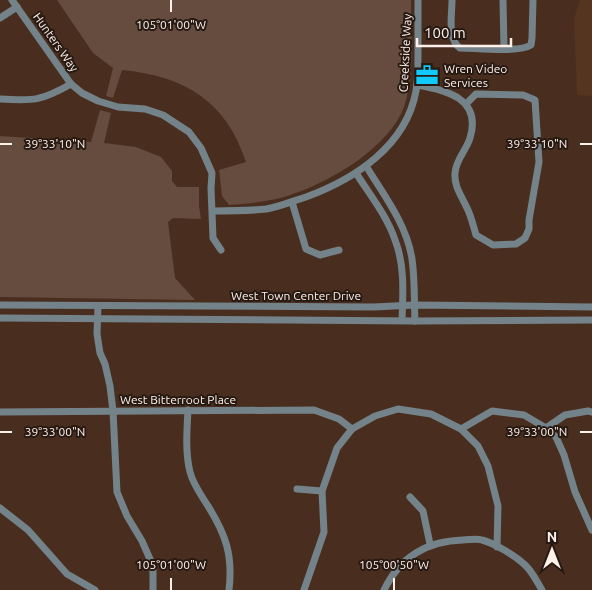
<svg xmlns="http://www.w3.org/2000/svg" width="592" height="590" viewBox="0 0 592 590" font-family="Ubuntu,sans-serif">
	<rect width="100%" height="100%" fill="#492e1f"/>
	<polygon fill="#553420" points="580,0 592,0 592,96 577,95 574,19"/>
	<g fill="#654c3e">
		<path d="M 57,0 L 411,0 C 411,34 415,74 404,107 C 389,147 332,181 293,194 C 272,202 250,203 229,205 L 222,196 L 219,170 L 246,162 C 226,101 185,76 122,70 L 113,98 L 106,96 L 113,68 L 93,53 Z"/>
		<polygon points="100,110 111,113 104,143 136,147 161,157 172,171 172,181 177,187 199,187 199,206 201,219 173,218 168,222 175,278 195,300 0,297 0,136 91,142"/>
	</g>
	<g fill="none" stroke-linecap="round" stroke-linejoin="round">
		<g stroke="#738389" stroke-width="7">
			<polyline points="12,0 71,84 82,93 98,101 118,107 145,109 163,115 189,132 201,148 212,173 211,188 213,238 221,250"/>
			<path d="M 452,0 C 452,15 447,39 460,48 C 475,48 520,53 531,45 L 532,38 L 533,0"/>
			<polyline points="503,0 504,49"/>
			<polyline points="0,18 17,7"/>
			<path d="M 417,85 C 447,90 482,99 470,138 C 466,151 456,159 455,173 C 454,186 461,195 466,206 C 471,215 473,225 476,235 L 493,245 L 516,244 L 525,238 L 529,229 L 529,220 L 539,162 L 535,100 L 523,95 L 476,94 L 466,104"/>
			<path d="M 0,99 C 34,101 41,101 71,84"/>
			<path d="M 366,166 C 384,195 407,225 412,259 C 415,279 414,300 415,321"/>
			<path d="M 356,173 C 370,195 387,216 395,240 C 405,265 403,294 402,320"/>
			<polyline points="292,202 306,249 320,255 339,250"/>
			<path d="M 213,211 C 230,211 248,211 266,209 C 279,207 293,201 306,197 C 355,179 406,146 416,91 C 418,80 418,68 418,57 C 418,38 418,19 418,0"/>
			<polyline points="0,305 374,307 414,305 592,307"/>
			<polyline points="98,306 97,334 100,353 105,364 110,386 113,411 117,492 127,516 142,541 153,566 153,590"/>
			<polyline points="0,318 415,321 592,320"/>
			<path d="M 188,410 C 187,429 185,452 190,472 C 193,484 201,495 208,506 C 226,535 233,555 229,590"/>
			<polyline points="0,412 314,410 339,419 352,429"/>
			<polyline points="546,428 565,415 588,411 592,412"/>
			<polyline points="461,429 492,411 524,415 546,428 556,437 564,455 575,492 592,530"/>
			<polyline points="297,489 322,491"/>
			<polyline points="410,497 423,511 430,544"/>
			<polyline points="0,508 28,530 67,574 95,590"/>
			<polyline points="304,590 324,532 322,491 337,448 352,429 375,416 398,409 431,414 461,429 478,446 488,466 498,506 497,547"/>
			<path d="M 384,590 C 400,557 427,541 463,540 C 469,540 476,538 482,540 C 494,543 516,556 525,565 C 532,571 537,582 542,590"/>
		</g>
	</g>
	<path fill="none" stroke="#fff0e9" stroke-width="2" d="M 171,0 L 171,12M 0,144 L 12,144M 580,144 L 592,144M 0,432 L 12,432M 580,432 L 592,432M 171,578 L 171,590M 394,578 L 394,590"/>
	<defs>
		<symbol id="office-bare" viewBox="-9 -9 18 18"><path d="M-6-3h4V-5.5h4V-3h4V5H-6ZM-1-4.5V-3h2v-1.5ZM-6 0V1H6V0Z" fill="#0fcafa" stroke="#271a13" stroke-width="2.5" paint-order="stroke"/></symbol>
	</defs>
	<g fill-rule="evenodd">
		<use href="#office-bare" x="411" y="59" width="32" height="32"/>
	</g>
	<g text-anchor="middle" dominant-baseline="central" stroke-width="4" stroke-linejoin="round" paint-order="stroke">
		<g font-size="12" fill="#fff0e9" stroke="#271a13">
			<text transform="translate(56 42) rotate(55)">Hunters Way</text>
			<text transform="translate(405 53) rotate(-87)">Creekside Way</text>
			<text x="296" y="295">West Town Center Drive</text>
			<text x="178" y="399">West Bitterroot Place</text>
		</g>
		<g font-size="12" fill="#fff0e9" stroke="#271a13" text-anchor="start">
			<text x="444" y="68">Wren Video<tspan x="444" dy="14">Services</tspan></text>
		</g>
	</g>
	<g font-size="12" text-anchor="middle" fill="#fff0e9" stroke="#271a13" stroke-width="4" stroke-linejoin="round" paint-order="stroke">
		<text x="171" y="29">105°01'00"W</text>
		<text x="55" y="148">39°33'10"N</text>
		<text x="537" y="148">39°33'10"N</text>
		<text x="55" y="436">39°33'00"N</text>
		<text x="537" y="436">39°33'00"N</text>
		<text x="171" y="569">105°01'00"W</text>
		<text x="394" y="569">105°00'50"W</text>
	</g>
	<g transform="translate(552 550)" stroke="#271a13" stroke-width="4" paint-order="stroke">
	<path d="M0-4L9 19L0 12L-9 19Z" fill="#fff0e9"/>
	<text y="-8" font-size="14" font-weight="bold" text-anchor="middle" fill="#fff0e9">N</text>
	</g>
	<path d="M417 38v8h94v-8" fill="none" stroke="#fff0e9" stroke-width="2.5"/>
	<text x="424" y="38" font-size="15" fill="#fff0e9" stroke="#271a13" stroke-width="4" paint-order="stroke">100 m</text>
</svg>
